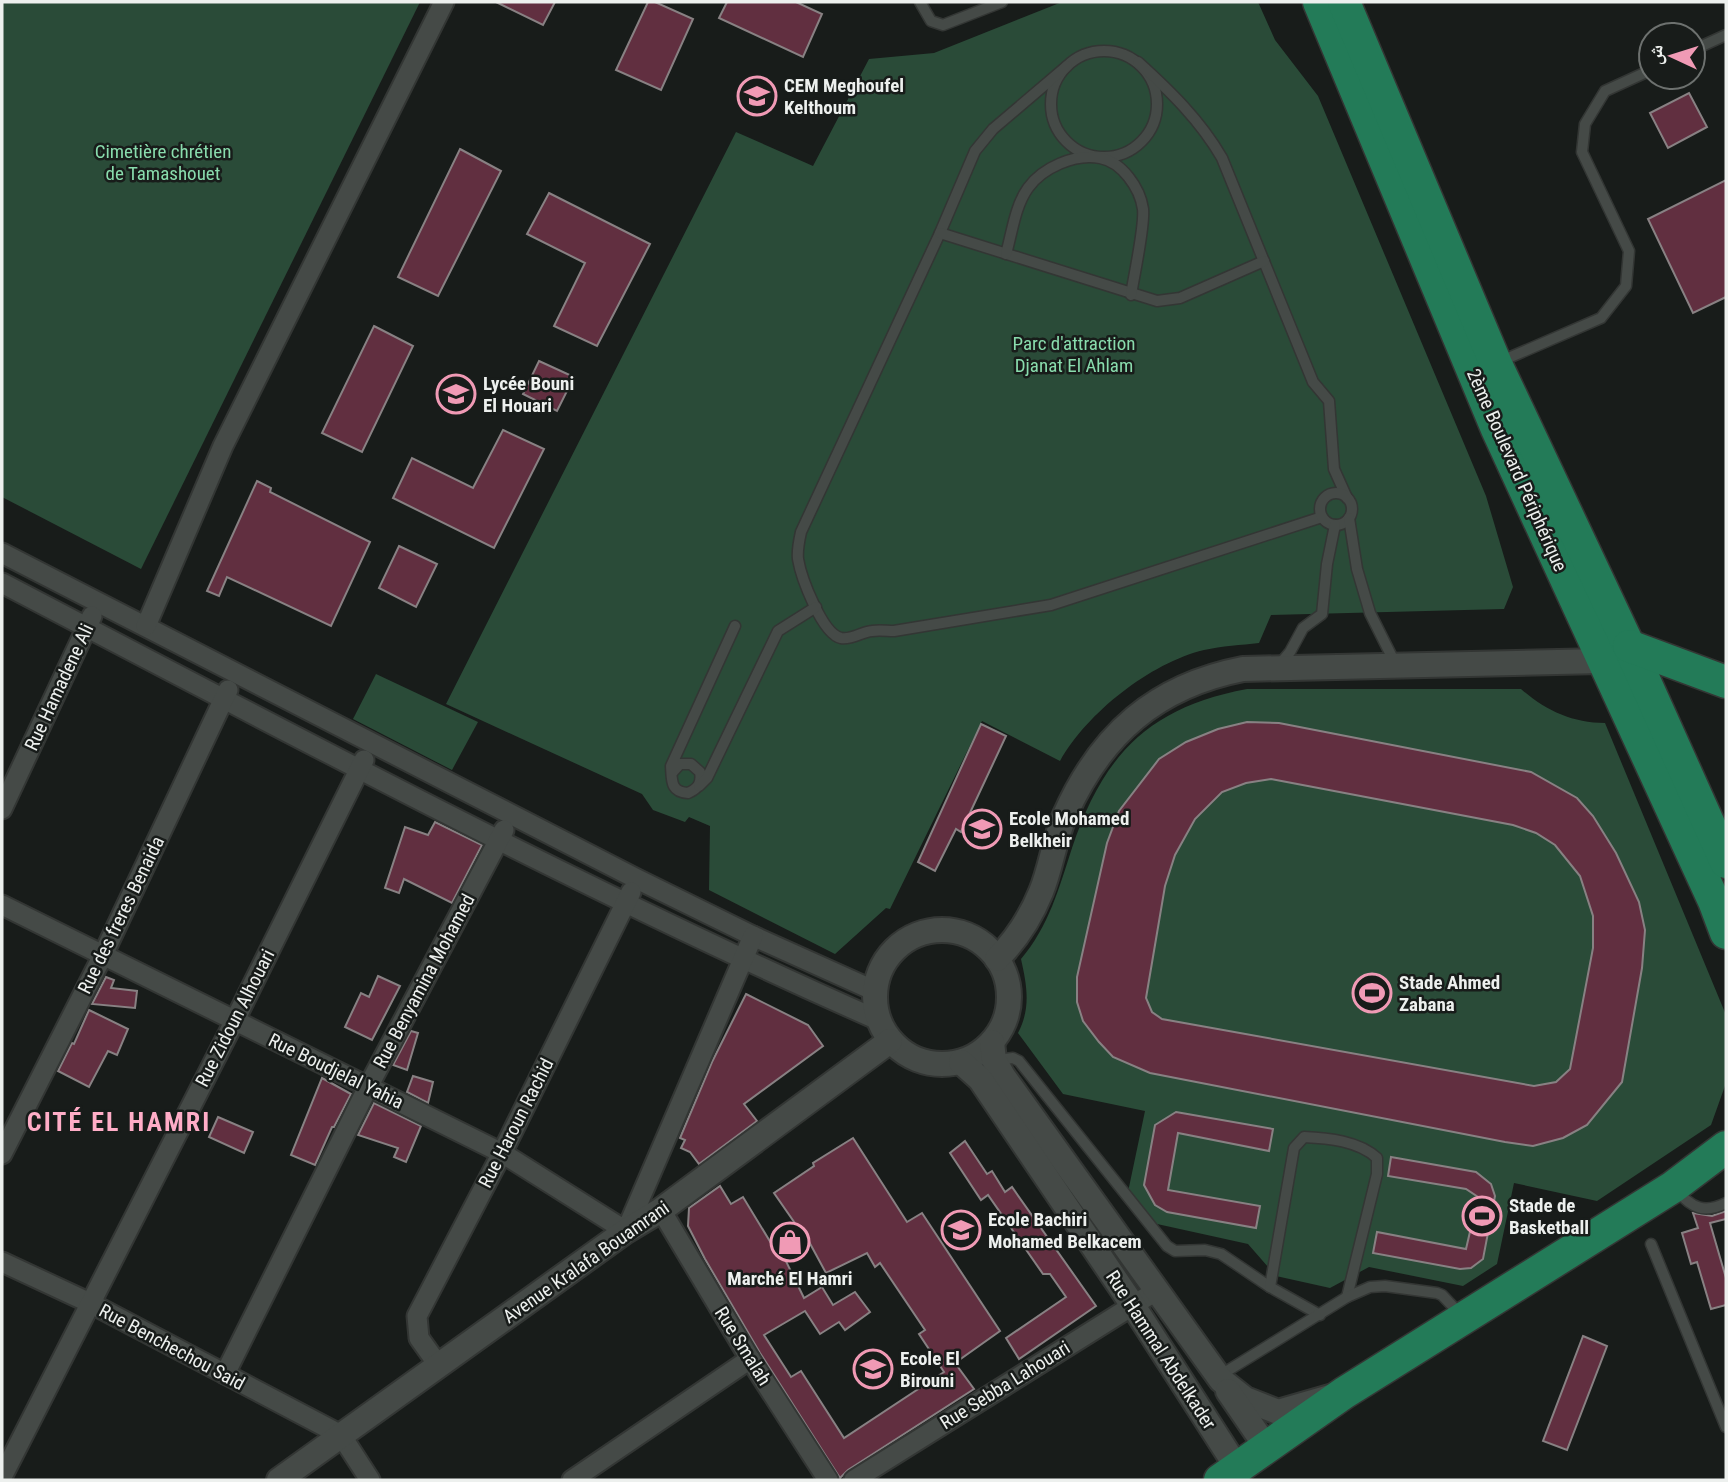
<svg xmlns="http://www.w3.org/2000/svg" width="1728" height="1482" viewBox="0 0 1728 1482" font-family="'Roboto Condensed','Noto Naskh Arabic',sans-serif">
	<rect width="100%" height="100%" fill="#181c1a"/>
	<g fill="#2a4b38">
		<polygon points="2,2 420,2 141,569 2,497"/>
		<path d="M 1062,2 L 1258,2 L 1275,40 L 1318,96 L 1486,496 L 1513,587 L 1504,609 L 1271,615 L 1259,643 C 1241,645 1222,646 1204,650 C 1150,663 1087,713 1060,761 L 982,721 L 890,909 L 886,908 L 835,954 L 709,890 L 710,826 L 689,817 L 685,822 L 653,810 L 642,794 L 446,704 L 736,132 L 813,166 L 869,59 L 934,53 Z"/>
		<polygon points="376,674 478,722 452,770 353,719"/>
		<path d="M 1247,689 L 1521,689 C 1545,710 1572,723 1605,723 L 1726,1015 L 1726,1083 L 1711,1125 L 1597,1201 L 1514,1183 L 1497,1264 L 1463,1286 L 1369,1267 L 1330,1288 L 1276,1276 L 1248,1244 L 1148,1222 L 1128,1192 L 1145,1111 L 1063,1094 L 1018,1033 C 1031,1008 1027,986 1021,959 C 1049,926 1059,888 1072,848 C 1103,755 1149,707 1247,689 Z"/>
	</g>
	<g fill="#612f40" stroke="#888183" stroke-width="2" fill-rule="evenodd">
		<polygon points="496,2 555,2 543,25"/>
		<polygon points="648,2 655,2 693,19 661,90 616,70"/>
		<polygon points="727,2 796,2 822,14 803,57 719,18"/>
		<polygon points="1689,93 1707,127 1668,148 1650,113"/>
		<polygon points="460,149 501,171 438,296 398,277"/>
		<polygon points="1726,180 1726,297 1693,313 1648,219"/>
		<polygon points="549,193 650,244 597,346 554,326 585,263 527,234"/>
		<polygon points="374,326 413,346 362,452 322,433"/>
		<polygon points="539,361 574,377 557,411 523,394"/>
		<polygon points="503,430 544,449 494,548 393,498 412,458 473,488"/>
		<polygon points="257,481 271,488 270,492 370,542 331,626 227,577 219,596 207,591"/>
		<polygon points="399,546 437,564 416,607 379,588"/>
		<path d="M 1247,722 L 1279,723 L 1531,772 L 1577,798 L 1593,816 L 1616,853 L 1639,902 L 1645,930 L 1642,968 L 1622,1082 L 1587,1125 L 1563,1138 L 1533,1146 L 1505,1142 L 1150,1073 L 1113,1057 L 1099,1042 L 1083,1021 L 1077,1002 L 1077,977 L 1107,843 L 1119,811 L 1159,759 L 1186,742 L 1218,729 ZM 1271,779 L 1513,825 L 1536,833 L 1555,845 L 1580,876 L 1593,916 L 1593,948 L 1570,1069 L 1556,1082 L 1534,1086 L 1162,1019 L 1152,1012 L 1146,998 L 1165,886 L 1175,855 L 1195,819 L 1222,792 L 1246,783 Z"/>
		<polygon points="981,724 1006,736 961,832 956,829 935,871 918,862"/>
		<polygon points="435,822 482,845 452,903 404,879 399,893 385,888 405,827 428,835"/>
		<polygon points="378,976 400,986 372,1040 345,1027 361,993 369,997"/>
		<polygon points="106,977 114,980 111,988 137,991 135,1008 92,1004"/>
		<polygon points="746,994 808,1025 823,1046 744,1104 757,1121 699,1164 690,1152 681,1148 685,1140 680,1138 712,1062"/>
		<polygon points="89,1010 128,1029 117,1055 108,1051 89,1087 58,1071 72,1043 74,1044"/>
		<polygon points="411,1031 418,1033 407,1070 393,1065"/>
		<polygon points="413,1076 433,1082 428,1103 407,1092"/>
		<polygon points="322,1078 351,1094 334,1127 332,1127 315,1165 291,1155"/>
		<polygon points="374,1103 421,1126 406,1162 394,1157 398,1148 358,1135"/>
		<polygon points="1176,1112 1273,1129 1269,1151 1178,1133 1168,1190 1260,1206 1256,1228 1167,1212 1155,1205 1144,1185 1155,1125"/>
		<polygon points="218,1117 253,1132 244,1153 209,1137"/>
		<polygon points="853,1138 907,1222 922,1213 1000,1331 955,1363 974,1389 848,1470 840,1478 760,1353 705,1259 688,1226 689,1208 720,1186 731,1204 743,1197 777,1253 781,1251 804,1298 822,1287 833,1305 855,1292 870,1312 845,1330 839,1322 820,1334 805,1311 764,1335 791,1377 801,1371 844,1438 944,1372 919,1334 925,1330 880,1263 875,1267 867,1253 826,1273 801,1227 799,1229 774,1193 814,1166 813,1163"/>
		<polygon points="965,1141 987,1174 992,1171 1005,1192 1012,1187 1096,1306 1019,1359 1006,1338 1066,1297 1050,1274 1043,1274 988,1195 981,1200 950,1153"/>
		<polygon points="1391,1157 1476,1172 1491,1184 1495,1196 1483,1259 1471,1268 1460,1269 1373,1253 1377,1232 1466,1249 1478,1197 1466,1189 1388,1176"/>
		<polygon points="1726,1211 1726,1219 1710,1223 1726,1278 1726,1305 1711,1309 1697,1262 1691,1264 1682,1233 1698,1228 1693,1213 1712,1216"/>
		<polygon points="1583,1336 1607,1346 1567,1450 1543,1441"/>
	</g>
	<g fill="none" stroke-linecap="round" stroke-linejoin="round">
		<defs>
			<g id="service">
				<polyline points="920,2 931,21 943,25 1002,2"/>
				<polyline points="1693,50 1726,35"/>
				<circle cx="1104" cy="104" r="53"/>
				<path d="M 1138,62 C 1170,91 1200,120 1222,158 L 1313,382 L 1329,401 L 1334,469 L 1347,498"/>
				<path d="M 1067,66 L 993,129 L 975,151 L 940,233 L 801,532 C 799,541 797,550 798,559 C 801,577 822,634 841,638 C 852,640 861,632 872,631 C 879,630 887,631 894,631 L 1051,605 L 1322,517"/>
				<polyline points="940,233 1157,301 1180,298 1264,261"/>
				<path d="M 1006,254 C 1012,233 1015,206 1028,188 C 1042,168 1075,153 1100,158 C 1122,162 1140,188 1143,209 C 1145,226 1134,275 1131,295"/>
				<polyline points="1499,362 1601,318 1626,286 1629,251 1582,152 1585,124 1605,91 1651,70"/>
				<circle cx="1336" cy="509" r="16"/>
				<polyline points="1349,518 1357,569 1370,613 1396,665"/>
				<polyline points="1279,665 1290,652 1303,628 1322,614 1327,564 1335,525"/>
				<path d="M 672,773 L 680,764 L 691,764 L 700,772 C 702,783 698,789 688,793 C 670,792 672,780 671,766 L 735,626"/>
				<polyline points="699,786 707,778 778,631 816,607"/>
				<polyline points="996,1060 1013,1058 1019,1061 1167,1246 1175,1251 1205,1250 1221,1254 1270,1287 1320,1315"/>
				<path d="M 1676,1190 C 1692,1208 1704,1214 1726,1203"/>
				<polyline points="1651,1244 1726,1427"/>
				<path d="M 1270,1287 L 1294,1148 L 1304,1137 C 1328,1138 1359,1141 1377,1158 L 1377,1174 L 1347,1297"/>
				<polyline points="1219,1376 1347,1297 1370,1287 1385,1286 1437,1293 1442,1295 1461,1315"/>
			</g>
			<g id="minor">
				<polyline points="2,553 637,879 753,936 875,991"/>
				<path d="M 2,583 C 291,734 579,888 878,1020"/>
				<polyline points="146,626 223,446 444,2"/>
				<polyline points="2,809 92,616"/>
				<polyline points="2,905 502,1153 626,1231 753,936"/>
				<polyline points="2,1154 103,955 228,690"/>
				<polyline points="661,1210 750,1359 828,1480"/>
				<polyline points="2,1262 90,1303 341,1435 370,1480"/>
				<polyline points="439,1366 419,1338 417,1316 502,1153 631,892"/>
				<polyline points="225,1374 368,1087 504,830"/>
				<polyline points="2,1477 235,1020 364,760"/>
				<polyline points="572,1480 750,1359"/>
				<polyline points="854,1480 1156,1291"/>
			</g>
			<g id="tertiary">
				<circle cx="942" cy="997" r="67"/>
				<path d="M 997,959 C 1017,939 1030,919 1041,892 C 1051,868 1054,840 1065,815 C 1101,734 1156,686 1243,669 L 1602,661"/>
				<polyline points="992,1042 994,1060 1003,1076 1221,1380 1245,1399 1278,1412 1330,1397"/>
				<polyline points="961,1062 980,1079 1132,1304 1238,1469"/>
				<polyline points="1228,1391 1267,1448"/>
				<polyline points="279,1480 626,1231 661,1210 890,1041"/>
			</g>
			<g id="primary">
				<polyline points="1319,2 1497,429 1714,901 1726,933"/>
				<polyline points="1344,2 1496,364 1629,646 1726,862"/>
				<polyline points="1629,646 1726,682"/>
				<polyline points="1220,1480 1344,1393 1673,1187 1726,1147"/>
			</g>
		</defs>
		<use href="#service" stroke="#333634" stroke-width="13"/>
		<use href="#minor" stroke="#333634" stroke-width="23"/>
		<use href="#tertiary" stroke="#333634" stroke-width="28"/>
		<use href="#primary" stroke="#333634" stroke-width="35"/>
		<use href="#service" stroke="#454a47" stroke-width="10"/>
		<use href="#minor" stroke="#454a47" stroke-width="19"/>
		<use href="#tertiary" stroke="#454a47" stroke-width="24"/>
		<use href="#primary" stroke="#237b58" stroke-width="32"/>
	</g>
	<defs>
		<symbol id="school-ring" viewBox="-11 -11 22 22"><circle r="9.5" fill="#181c1a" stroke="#f09ab5" stroke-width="1.5"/><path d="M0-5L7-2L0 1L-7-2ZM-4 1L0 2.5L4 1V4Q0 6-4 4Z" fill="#f09ab5"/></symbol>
		<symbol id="stadium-ring" viewBox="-11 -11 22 22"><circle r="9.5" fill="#181c1a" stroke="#f09ab5" stroke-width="1.5"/><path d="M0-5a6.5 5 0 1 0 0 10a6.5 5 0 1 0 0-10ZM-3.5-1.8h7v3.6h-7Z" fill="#f09ab5"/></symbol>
		<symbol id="shop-ring" viewBox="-11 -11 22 22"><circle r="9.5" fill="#181c1a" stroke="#f09ab5" stroke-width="1.5"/><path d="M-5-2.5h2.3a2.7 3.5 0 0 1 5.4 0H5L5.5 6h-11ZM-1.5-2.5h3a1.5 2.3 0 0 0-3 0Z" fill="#f09ab5"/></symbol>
	</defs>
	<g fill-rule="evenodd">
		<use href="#school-ring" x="735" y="74" width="44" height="44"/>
		<use href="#school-ring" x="434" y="372" width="44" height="44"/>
		<use href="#school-ring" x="960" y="807" width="44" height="44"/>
		<use href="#stadium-ring" x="1350" y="971" width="44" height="44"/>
		<use href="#stadium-ring" x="1460" y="1194" width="44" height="44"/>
		<use href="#school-ring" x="939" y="1208" width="44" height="44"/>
		<use href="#shop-ring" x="768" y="1220" width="44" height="44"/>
		<use href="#school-ring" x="851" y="1347" width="44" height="44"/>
	</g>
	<g text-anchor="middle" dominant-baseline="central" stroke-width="5" stroke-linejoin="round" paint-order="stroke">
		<g font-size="19" font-weight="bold" fill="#edf0ee" stroke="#181c1a" text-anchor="start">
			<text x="784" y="85">CEM Meghoufel<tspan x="784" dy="22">Kelthoum</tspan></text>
			<text x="483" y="383">Lycée Bouni<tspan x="483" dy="22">El Houari</tspan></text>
			<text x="1009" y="818">Ecole Mohamed<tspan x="1009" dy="22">Belkheir</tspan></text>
			<text x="1399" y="982">Stade Ahmed<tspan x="1399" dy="22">Zabana</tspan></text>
			<text x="1509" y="1205">Stade de<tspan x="1509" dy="22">Basketball</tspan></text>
			<text x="988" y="1219">Ecole Bachiri<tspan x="988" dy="22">Mohamed Belkacem</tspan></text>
			<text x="790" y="1278" text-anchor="middle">Marché El Hamri</text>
			<text x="900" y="1358">Ecole El<tspan x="900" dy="22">Birouni</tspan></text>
		</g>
		<g font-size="19" fill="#89dcad" stroke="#181c1a">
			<text x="163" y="151">Cimetière chrétien<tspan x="163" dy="22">de Tamashouet</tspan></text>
			<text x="1074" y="343">Parc d'attraction<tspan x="1074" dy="22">Djanat El Ahlam</tspan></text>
		</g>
		<g font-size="19" fill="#edf0ee" stroke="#181c1a">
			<text transform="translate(1517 470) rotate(66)">2ème Boulevard Périphérique</text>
			<text transform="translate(59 687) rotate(-65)">Rue Hamadene Ali</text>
			<text transform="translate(121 915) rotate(-64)">Rue des freres Benaida</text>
			<text transform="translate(424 981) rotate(-62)">Rue Benyamina Mohamed</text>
			<text transform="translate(235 1018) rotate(-63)">Rue Zidoun Alhouari</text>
			<text transform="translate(336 1071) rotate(26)">Rue Boudjelal Yahia</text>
			<text transform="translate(516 1123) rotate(-63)">Rue Haroun Rachid</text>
			<text transform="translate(586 1262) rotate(-35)">Avenue Kralafa Bouamrani</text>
			<text transform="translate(743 1346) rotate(58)">Rue Smalah</text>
			<text transform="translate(172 1347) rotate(28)">Rue Benchechou Said</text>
			<text transform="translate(1161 1350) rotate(57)">Rue Hammal Abdelkader</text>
			<text transform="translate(1005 1385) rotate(-32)">Rue Sebba Lahouari</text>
		</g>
		<g font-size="26" font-weight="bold" letter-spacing="2" fill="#ffadc7" stroke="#181c1a">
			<text x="119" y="1122">CITÉ EL HAMRI</text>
		</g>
	</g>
	<rect width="1728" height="1482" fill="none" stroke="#edf0ee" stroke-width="7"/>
	<g transform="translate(1672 56) rotate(274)"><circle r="33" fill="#181c1a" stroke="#6d716f" stroke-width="2"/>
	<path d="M0-5L12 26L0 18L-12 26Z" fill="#f09ab5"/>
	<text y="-10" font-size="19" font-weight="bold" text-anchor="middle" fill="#edf0ee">ش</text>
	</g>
</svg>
